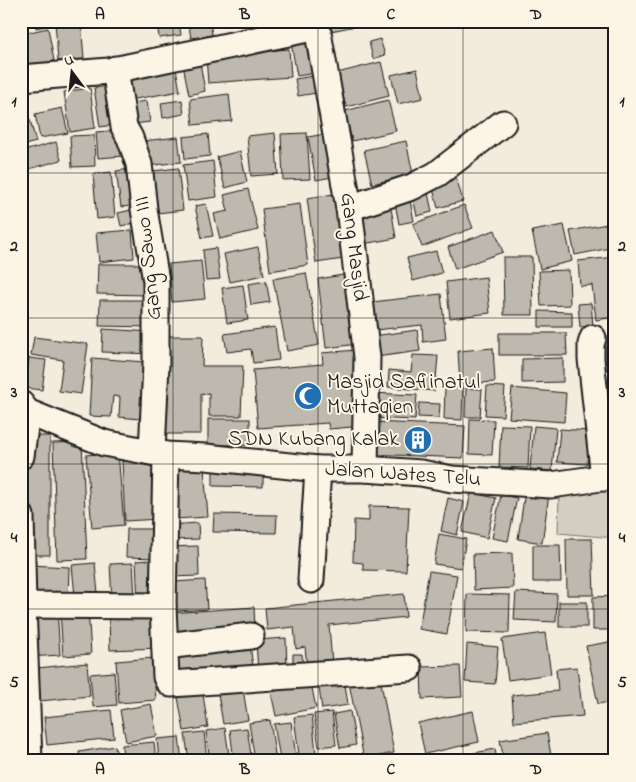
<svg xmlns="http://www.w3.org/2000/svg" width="636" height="782" viewBox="0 0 636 782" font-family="'Indie Flower',sans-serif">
	<rect width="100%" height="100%" fill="#f3ecdd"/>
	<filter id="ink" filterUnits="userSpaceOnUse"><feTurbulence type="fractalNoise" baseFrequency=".02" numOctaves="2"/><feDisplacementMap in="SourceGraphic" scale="10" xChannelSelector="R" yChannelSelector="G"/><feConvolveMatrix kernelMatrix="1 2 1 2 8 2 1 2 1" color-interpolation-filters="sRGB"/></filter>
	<g filter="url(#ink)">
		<polygon fill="#d3cec1" stroke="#78756e" points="615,481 615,505 613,506 615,538 558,533 559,493"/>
		<g fill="#beb9ae" stroke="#1c1c1c">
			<polygon points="35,21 51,21 51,25 36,28"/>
			<polygon points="55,21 81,21 84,59 58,61"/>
			<polygon points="157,21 179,21 181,35 159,38"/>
			<polygon points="188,21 210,21 212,35 191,38"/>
			<polygon points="325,21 365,21 366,24 326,32"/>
			<polygon points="48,28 54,61 21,67 21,34"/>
			<polygon points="311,39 316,73 297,76 291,43"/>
			<polygon points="380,39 385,55 373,59 369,42"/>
			<polygon points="289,49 291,77 208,83 206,56"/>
			<polygon points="199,57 205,91 189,95 182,60"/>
			<polygon points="381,62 389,96 346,107 337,73"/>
			<polygon points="175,63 180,91 124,101 119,73"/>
			<polygon points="417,69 423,98 398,104 391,75"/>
			<polygon points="319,75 322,92 298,96 295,79"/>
			<polygon points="115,85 121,124 100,127 94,88"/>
			<polygon points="90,88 95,128 70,132 64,92"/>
			<polygon points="229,94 232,121 193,125 190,99"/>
			<polygon points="182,100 184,114 163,118 161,103"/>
			<polygon points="388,100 396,131 352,141 345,111"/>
			<polygon points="147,101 150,122 126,125 124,104"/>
			<polygon points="62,108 68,133 40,138 35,114"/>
			<polygon points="30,120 36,142 21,146 21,123"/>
			<polygon points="123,130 124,156 98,158 96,132"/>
			<polygon points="336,132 343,175 316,180 308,137"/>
			<polygon points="275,133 278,174 251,176 247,136"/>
			<polygon points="307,133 310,179 283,180 281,134"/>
			<polygon points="208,134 210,156 185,159 183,137"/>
			<polygon points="94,135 95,166 72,167 70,136"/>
			<polygon points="178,137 181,162 146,166 143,141"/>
			<polygon points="406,141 413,174 372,184 364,150"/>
			<polygon points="56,142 61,160 29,169 24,151"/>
			<polygon points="240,151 247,182 225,188 217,157"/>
			<polygon points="213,161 217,197 188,201 183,165"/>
			<polygon points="137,168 141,205 121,207 116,171"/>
			<polygon points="178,168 183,210 149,214 145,172"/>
			<polygon points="111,172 115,217 97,219 93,174"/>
			<polygon points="455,174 463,201 438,208 431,181"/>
			<polygon points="427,188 432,212 417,216 412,192"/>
			<polygon points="248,189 258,230 220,239 214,214 228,211 224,195"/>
			<polygon points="341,193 350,258 316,263 307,198"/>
			<polygon points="409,195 414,221 399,224 394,198"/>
			<polygon points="390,202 396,238 363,244 357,207"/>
			<polygon points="206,204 213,236 202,238 195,206"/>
			<polygon points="300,204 308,265 270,271 262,209"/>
			<polygon points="464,205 473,228 422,247 413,224"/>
			<polygon points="131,210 134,223 121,226 118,213"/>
			<polygon points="612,223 615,247 575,255 570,231"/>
			<polygon points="564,225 572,261 540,269 532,231"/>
			<polygon points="132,230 134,258 99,262 96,233"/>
			<polygon points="495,230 503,252 455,269 448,247"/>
			<polygon points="258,247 264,275 230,282 224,254"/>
			<polygon points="216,248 220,279 206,280 203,250"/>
			<polygon points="436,251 442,273 413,281 407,258"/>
			<polygon points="503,257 532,257 533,315 504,315"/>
			<polygon points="615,257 615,282 613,282 615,317 596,320 592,285 580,286 578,261"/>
			<polygon points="21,261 27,261 25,278 21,277"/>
			<polygon points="201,261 205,299 172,302 169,264"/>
			<polygon points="98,264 150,264 149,295 97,294"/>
			<polygon points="569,270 570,305 541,306 539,271"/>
			<polygon points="306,273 319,345 287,351 273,279"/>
			<polygon points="349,274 358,344 326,348 318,279"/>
			<polygon points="486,277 490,313 450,318 446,282"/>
			<polygon points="266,281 270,302 251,305 248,284"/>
			<polygon points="243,285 248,320 227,323 222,288"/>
			<polygon points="441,294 446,339 423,342 422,325 375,330 372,302"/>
			<polygon points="100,300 151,300 151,327 99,326"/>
			<polygon points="591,303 593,326 580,327 578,304"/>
			<polygon points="539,311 572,312 572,327 539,327"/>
			<polygon points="275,327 279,360 253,363 251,349 227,352 224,334"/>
			<polygon points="103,329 153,332 152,354 102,352"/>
			<polygon points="417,330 420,351 376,357 373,336"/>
			<polygon points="499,333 566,333 567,355 499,355"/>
			<polygon points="160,336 203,336 202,366 243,366 241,416 209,416 209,393 201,394 201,434 159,434"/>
			<rect x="606" y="336" width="9" height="33"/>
			<polygon points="34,337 88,344 81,394 59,391 63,360 31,355"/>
			<polygon points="493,348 495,382 460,384 458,351"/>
			<polygon points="356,350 363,426 329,429 328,423 258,428 253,370 323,364 322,353"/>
			<polygon points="413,355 438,356 435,391 388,387 389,370 411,372"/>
			<polygon points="29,358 46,360 42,390 25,388"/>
			<polygon points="92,358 145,362 140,419 119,417 120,397 113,396 111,417 89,416"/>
			<polygon points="563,358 563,382 522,383 522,359"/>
			<rect x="609" y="373" width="6" height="32"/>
			<polygon points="487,386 505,387 503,416 485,415"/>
			<polygon points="445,387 463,388 462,420 444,419"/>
			<polygon points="466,388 482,389 480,417 465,417"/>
			<polygon points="512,388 566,393 564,422 509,418"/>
			<polygon points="370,393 417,395 415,420 369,418"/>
			<polygon points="419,403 440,404 439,418 418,417"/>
			<rect x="208" y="419" width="42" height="26"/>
			<polygon points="470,419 494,420 492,455 469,454"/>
			<polygon points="372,422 465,426 463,458 370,454"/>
			<polygon points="501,425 530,426 528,468 499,467"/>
			<polygon points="534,426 556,428 552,471 530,469"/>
			<polygon points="560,429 590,431 587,464 557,462"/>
			<polygon points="26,436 50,436 50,555 25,555"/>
			<polygon points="82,442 87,559 57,560 53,443"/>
			<polygon points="118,452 124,525 92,528 86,455"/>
			<polygon points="156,459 159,519 125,521 122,461"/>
			<polygon points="213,467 263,468 263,487 213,486"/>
			<polygon points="204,468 208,517 174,519 170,470"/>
			<polygon points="525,491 549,494 542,543 518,539"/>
			<polygon points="471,493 496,498 487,538 462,532"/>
			<polygon points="501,495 517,498 508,541 492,538"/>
			<polygon points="448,498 464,502 457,535 441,531"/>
			<polygon points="369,506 409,507 406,571 363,570 363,563 353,562 354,520 369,521"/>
			<polygon points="214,514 277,515 276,533 213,532"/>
			<polygon points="198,523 199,539 171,540 170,525"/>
			<polygon points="127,529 157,529 157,558 126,557"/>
			<polygon points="439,534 466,539 461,568 434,564"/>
			<polygon points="566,539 592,539 594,595 567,595"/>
			<polygon points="533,545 560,545 561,582 533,582"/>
			<polygon points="198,546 199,576 170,577 169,547"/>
			<polygon points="512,553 513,588 474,590 473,554"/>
			<polygon points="151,560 154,602 138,603 136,561"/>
			<polygon points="95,563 98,594 75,597 72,565"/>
			<polygon points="133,563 135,600 112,601 110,564"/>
			<polygon points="30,565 69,567 68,600 29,598"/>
			<polygon points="429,571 457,575 447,634 419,629"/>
			<polygon points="205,580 207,609 176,611 174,582"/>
			<polygon points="516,592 557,594 556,622 514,620"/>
			<polygon points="404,594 406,617 329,625 332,664 307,667 305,647 296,649 294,627 267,630 265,608"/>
			<polygon points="467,594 510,595 509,633 466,632"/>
			<polygon points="615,596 615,630 593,630 593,597"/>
			<rect x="559" y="602" width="28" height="25"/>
			<polygon points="254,607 255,630 171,636 170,613"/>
			<polygon points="88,608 91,654 63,656 60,610"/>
			<polygon points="57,609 60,655 29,657 26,611"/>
			<polygon points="157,613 158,648 110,650 109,615"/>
			<polygon points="545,633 551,674 508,680 502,639"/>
			<polygon points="249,637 253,667 177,677 173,647"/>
			<polygon points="286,638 287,671 258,673 256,640"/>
			<polygon points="615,641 615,701 598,704 586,646"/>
			<polygon points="467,644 498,647 495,684 465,682"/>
			<polygon points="293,654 302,654 303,667 293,668"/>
			<polygon points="153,658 156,700 119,703 116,661"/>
			<polygon points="87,663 90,696 30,702 27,669"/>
			<polygon points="460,666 462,697 422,699 421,667"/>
			<polygon points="577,667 583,716 514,722 512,695 558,691 556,669"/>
			<polygon points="114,672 117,705 93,707 90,674"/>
			<polygon points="344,677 348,705 322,709 318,681"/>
			<polygon points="380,677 394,753 364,759 349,683"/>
			<polygon points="201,682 208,727 184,731 176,686"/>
			<polygon points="242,683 248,720 223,724 217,688"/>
			<polygon points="311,683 316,708 276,716 271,692"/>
			<polygon points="151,704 157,736 126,742 120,710"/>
			<polygon points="111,710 114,738 47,745 44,717"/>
			<polygon points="350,711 356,745 340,748 334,714"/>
			<polygon points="473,711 479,742 425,754 418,723"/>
			<polygon points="332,712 336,745 319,747 314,714"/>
			<polygon points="312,715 316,753 299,755 294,717"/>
			<polygon points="270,720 276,761 255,761 249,723"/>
			<polygon points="291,722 296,757 280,759 274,724"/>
			<polygon points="225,728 230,761 210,761 206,731"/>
			<polygon points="247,728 252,761 234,761 230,730"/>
			<polygon points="204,732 207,761 189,761 185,734"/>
			<polygon points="547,733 552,761 504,761 500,740"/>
			<polygon points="179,737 182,761 159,761 157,739"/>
			<polygon points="154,742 156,761 123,761 122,745"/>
			<polygon points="115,746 118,761 80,761 79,752"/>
			<polygon points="495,749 497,761 470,761 469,754"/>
			<polygon points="464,755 465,761 434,761"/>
		</g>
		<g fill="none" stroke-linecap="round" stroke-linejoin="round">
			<defs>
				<g id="minor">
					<polyline points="316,21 349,208 367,357 365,469"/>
					<polyline points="115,69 124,127 130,138 139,164 144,209 156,281 156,364 152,452"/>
					<polyline points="21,78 109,71 317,27"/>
					<polyline points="349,208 412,187 437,174 503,123"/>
					<polyline points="593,338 591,344 591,359 604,478"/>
					<polyline points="21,404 27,412 104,443 166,455 206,457 318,469 365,469 421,473 452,479 551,485 615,476"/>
					<polyline points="21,456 27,412"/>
					<polyline points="21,516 23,605 163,606 166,677 168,681 171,684 409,668"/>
					<polyline points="311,580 318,469"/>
					<polyline points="23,605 29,761"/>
					<polyline points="163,606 166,455"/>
					<polyline points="165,646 251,636"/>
				</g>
			</defs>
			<use href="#minor" stroke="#1c1c1c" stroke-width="29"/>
			<use href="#minor" stroke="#fcf5e5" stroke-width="25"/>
		</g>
	</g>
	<path fill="none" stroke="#1c1c1c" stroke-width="1" stroke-opacity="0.55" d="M 173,21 L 173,761M 318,21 L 318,761M 463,21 L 463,761M 21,173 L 615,173M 21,318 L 615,318M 21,464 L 615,464M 21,609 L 615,609"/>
	<defs>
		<symbol id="mosque-disc" viewBox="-11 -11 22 22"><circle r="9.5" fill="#1f6fb2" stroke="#fcf5e5"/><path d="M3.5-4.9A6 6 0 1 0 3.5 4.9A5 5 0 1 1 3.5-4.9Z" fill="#fff"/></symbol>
		<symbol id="building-disc" viewBox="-11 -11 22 22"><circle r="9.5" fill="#1f6fb2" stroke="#fcf5e5"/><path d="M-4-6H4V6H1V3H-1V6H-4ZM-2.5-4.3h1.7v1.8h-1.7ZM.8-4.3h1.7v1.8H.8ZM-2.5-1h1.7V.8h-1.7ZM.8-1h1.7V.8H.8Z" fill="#fff"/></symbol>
	</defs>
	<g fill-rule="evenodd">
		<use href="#mosque-disc" x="292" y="380" width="32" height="32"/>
		<use href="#building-disc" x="402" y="424" width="32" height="32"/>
	</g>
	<g text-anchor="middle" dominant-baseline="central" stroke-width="4" stroke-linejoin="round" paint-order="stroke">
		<g font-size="22" fill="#1c1c1c" stroke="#fcf5e5">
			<text transform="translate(353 247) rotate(83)">Gang Masjid</text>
			<text transform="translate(149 258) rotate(-96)">Gang Sawo III</text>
			<text transform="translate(403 475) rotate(4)">Jalan Wates Telu</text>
		</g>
		<g font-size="22" fill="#1c1c1c" stroke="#fcf5e5" text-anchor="start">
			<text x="327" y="383">Masjid Safiinatul<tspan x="327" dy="25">Muttaqien</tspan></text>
			<text x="399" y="440" text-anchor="end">SDN Kubang Kalak</text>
		</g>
	</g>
	<rect width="636" height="782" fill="none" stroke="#fcf5e5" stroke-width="55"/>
	<g transform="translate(72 72) rotate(345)" stroke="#fcf5e5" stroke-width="4" paint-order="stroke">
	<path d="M0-4L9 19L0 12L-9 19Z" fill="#1c1c1c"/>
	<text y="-8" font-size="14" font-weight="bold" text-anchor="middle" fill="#1c1c1c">U</text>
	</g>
	<rect x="28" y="28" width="580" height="726" fill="none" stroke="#1c1c1c" stroke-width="2"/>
	<g font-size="16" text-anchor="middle" font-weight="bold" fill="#1c1c1c">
		<text x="100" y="19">A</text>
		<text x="245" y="19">B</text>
		<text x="391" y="19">C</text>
		<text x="536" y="19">D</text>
		<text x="14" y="106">1</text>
		<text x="622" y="106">1</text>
		<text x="14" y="251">2</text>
		<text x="622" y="251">2</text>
		<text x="14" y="397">3</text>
		<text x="622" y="397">3</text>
		<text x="14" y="542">4</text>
		<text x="622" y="542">4</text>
		<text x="14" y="687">5</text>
		<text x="622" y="687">5</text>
		<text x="100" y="774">A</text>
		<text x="245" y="774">B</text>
		<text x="391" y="774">C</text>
		<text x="536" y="774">D</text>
	</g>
</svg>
